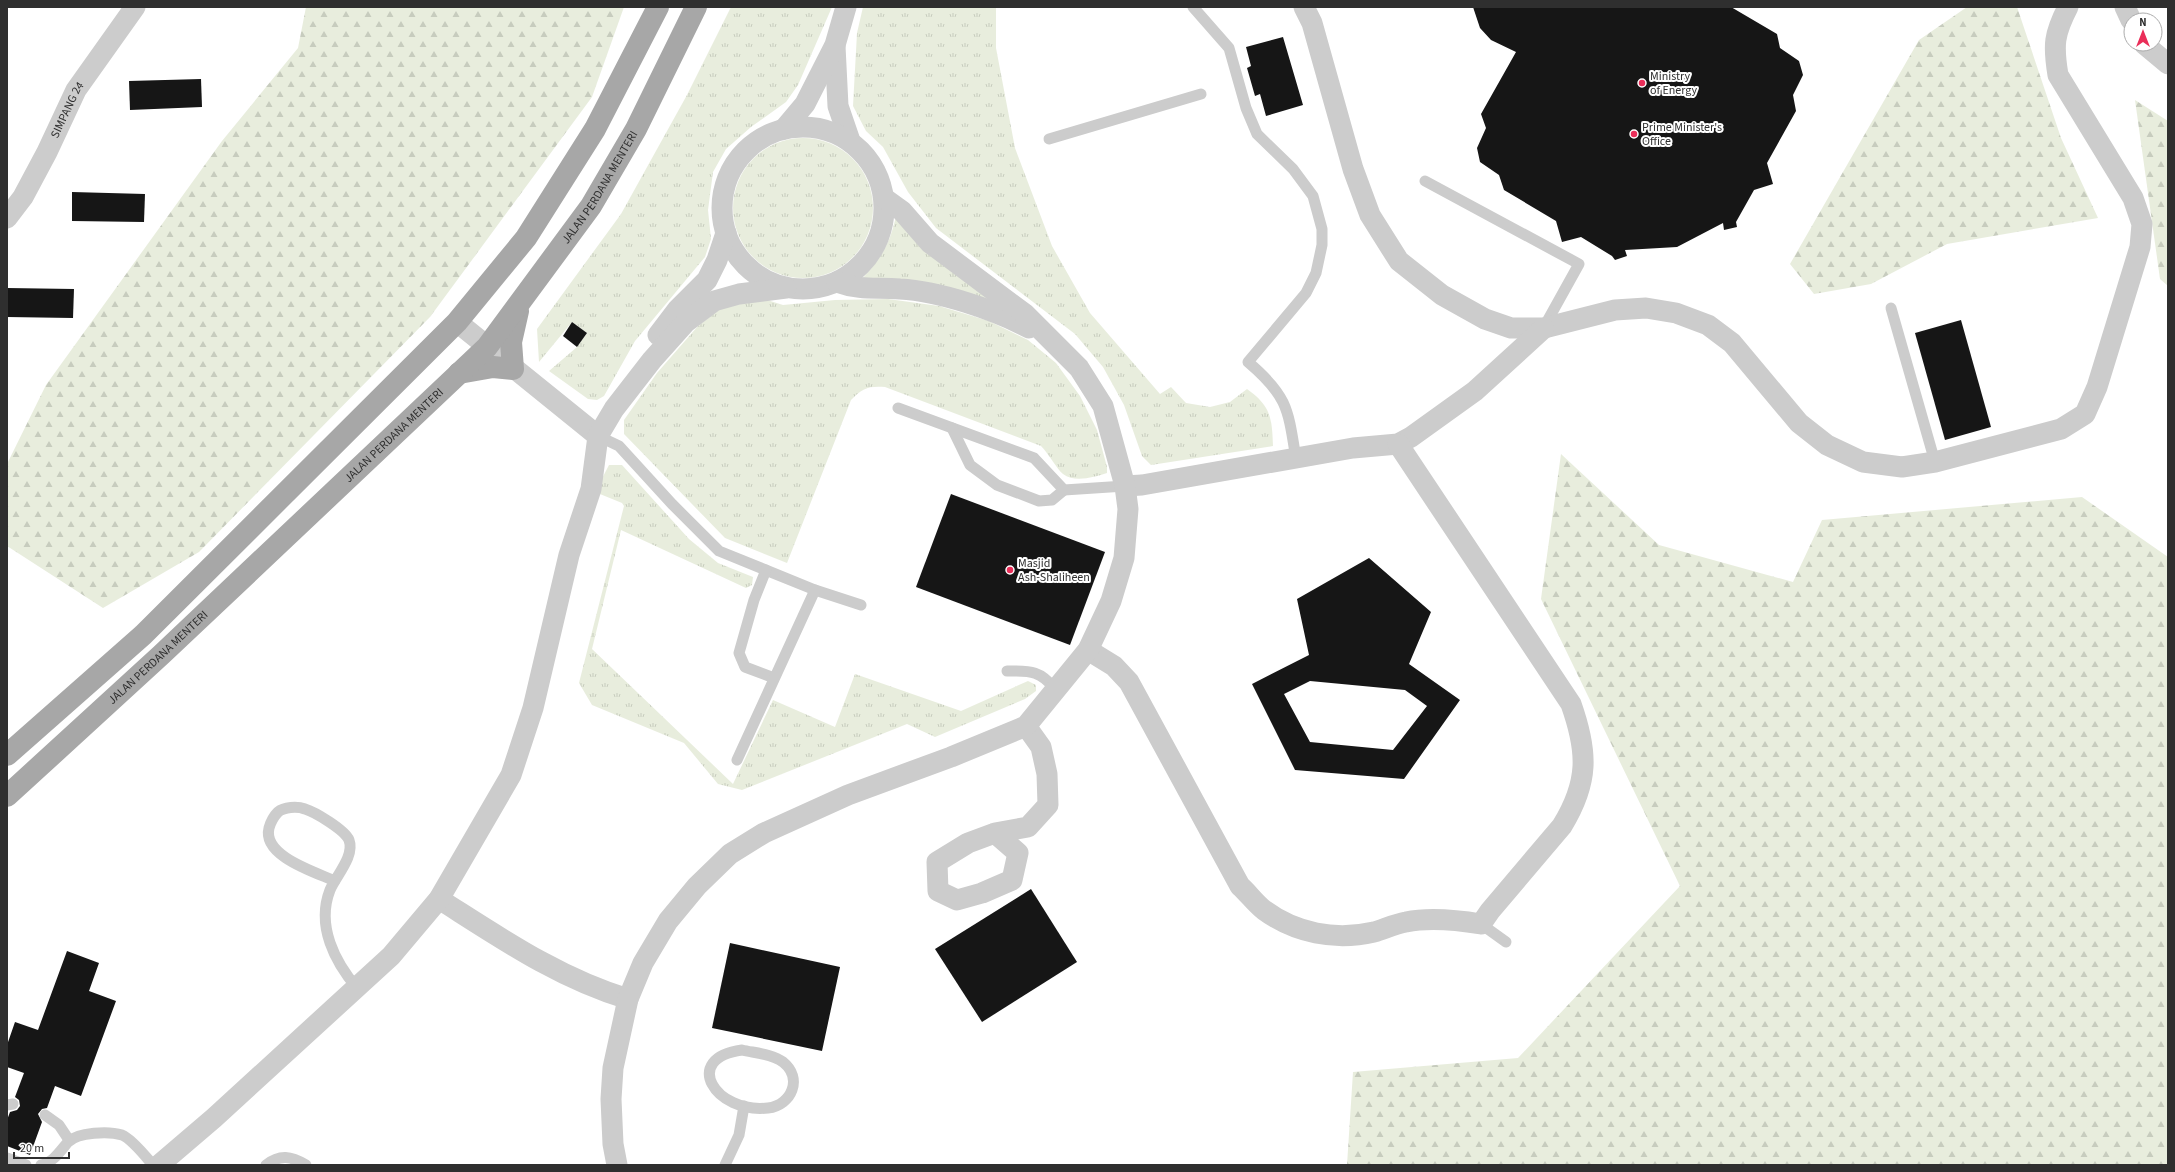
<svg xmlns="http://www.w3.org/2000/svg" width="2175" height="1172" viewBox="0 0 2175 1172" font-family="'Source Sans 3',sans-serif">
	<defs>
		<pattern id="grass-tufts" width="24" height="20" patternUnits="userSpaceOnUse"><rect width="24" height="20" fill="#e8eddd"/><path d="M3 7l-1-3M5 7V3M7 7l1-3M15 17l-1-3M17 17v-4M19 17l1-3" fill="none" stroke="#c7ccbe"/></pattern>
		<pattern id="forest-firs" width="22" height="20" patternUnits="userSpaceOnUse"><rect width="22" height="20" fill="#e8eddd"/><path d="M5 1l3.5 6h-7zM16 11l3.5 6h-7z" fill="#c7ccbe"/></pattern>
	</defs>
	<rect width="100%" height="100%" fill="#fff"/>
	<g fill="url(#grass-tufts)">
		<polygon points="731,7 832,7 798,85 786,102 751,127 726,149 713,172 708,210 711,239 705,257 635,341 604,396 597,400 588,399 549,371 577,347 587,333 572,322 539,362 537,329 621,214 687,95"/>
		<path d="M 863,7 L 996,7 L 996,48 L 1015,148 L 1052,246 L 1090,313 L 1160,394 L 1171,387 L 1186,403 L 1210,407 L 1230,402 L 1247,389 C 1271,406 1272,418 1273,446 L 1151,465 L 1142,456 L 1124,405 L 1103,367 L 1075,334 L 936,228 L 908,192 L 883,147 L 866,131 L 853,106 L 857,33 Z"/>
		<circle cx="803" cy="208" r="70"/>
		<path d="M 896,216 L 990,300 L 862,279 C 881,258 890,244 896,216 Z"/>
		<path d="M 764,299 L 783,305 L 835,300 L 888,299 L 939,306 L 989,321 L 1028,340 L 1056,363 L 1080,396 L 1097,430 L 1107,467 L 1107,473 C 1094,477 1075,483 1063,474 C 1056,468 1049,454 1041,446 L 885,387 C 868,386 863,388 851,400 L 787,563 L 725,538 L 624,434 L 624,420 L 657,373 L 698,326 L 721,308 Z"/>
		<polygon points="609,465 622,465 689,539 718,563 753,577 752,585 746,588 621,530 592,649 733,784 773,700 835,727 855,674 961,711 1028,681 1036,685 1036,691 1025,699 935,737 907,724 742,790 718,784 684,743 592,705 579,683 624,506 622,503 595,492"/>
	</g>
	<g fill="url(#forest-firs)">
		<polygon points="306,7 624,7 592,97 430,317 199,552 103,608 7,546 7,464 46,385 222,141 298,48"/>
		<polygon points="1967,7 2017,7 2061,138 2098,218 1947,244 1871,284 1814,294 1790,264 1919,40"/>
		<polygon points="2135,100 2168,121 2168,286 2160,279"/>
		<polygon points="1561,454 1659,545 1793,582 1822,520 2082,497 2168,557 2168,1165 1347,1165 1353,1072 1518,1058 1680,886 1541,599"/>
	</g>
	<g fill="#161616" fill-rule="evenodd">
		<polygon points="1473,7 1731,7 1777,34 1780,48 1799,61 1803,75 1793,95 1796,111 1767,163 1773,184 1754,190 1736,222 1737,227 1724,230 1723,223 1677,247 1625,250 1627,256 1615,260 1612,256 1581,237 1562,242 1556,221 1504,190 1499,175 1480,162 1477,148 1486,128 1481,114 1516,52 1491,40 1480,28"/>
		<polygon points="1283,37 1303,105 1266,116 1260,94 1255,96 1247,68 1251,66 1246,47"/>
		<polygon points="201,79 202,107 130,110 129,81"/>
		<polygon points="72,192 145,194 144,222 72,221"/>
		<polygon points="7,288 74,289 73,318 7,317"/>
		<polygon points="1961,320 1991,427 1945,440 1915,333"/>
		<polygon points="572,322 587,333 577,347 563,336"/>
		<polygon points="951,494 1105,552 1070,645 916,587"/>
		<path d="M 1369,558 L 1431,612 L 1409,664 L 1460,700 L 1404,779 L 1295,770 L 1252,684 L 1309,655 L 1297,599 ZM 1310,681 L 1405,690 L 1427,706 L 1393,750 L 1310,742 L 1284,694 Z"/>
		<polygon points="1031,889 1077,962 982,1022 935,949"/>
		<polygon points="730,943 840,967 822,1051 712,1028"/>
		<polygon points="67,951 99,963 89,991 116,1001 81,1096 55,1086 47,1108 42,1109 38,1114 42,1122 30,1155 7,1146 7,1120 10,1112 17,1110 20,1106 19,1100 15,1097 24,1073 7,1067 7,1045 15,1022 38,1030"/>
	</g>
	<g fill="none" stroke-linecap="round" stroke-linejoin="round">
		<g stroke="#ccc" stroke-width="11">
			<path d="M 1193,7 L 1229,48 L 1246,108 L 1257,134 L 1293,169 L 1313,196 L 1322,229 L 1322,245 L 1316,273 L 1306,293 L 1248,362 C 1288,396 1288,409 1296,459"/>
			<polyline points="1049,139 1201,94"/>
			<polyline points="1425,181 1579,264 1544,327"/>
			<polyline points="1891,308 1935,462"/>
			<polyline points="898,408 1034,458 1064,490 1125,486"/>
			<polyline points="952,428 970,465 997,485 1039,501 1052,500 1064,490"/>
			<polyline points="598,436 619,446 672,504 719,551 815,590 861,605"/>
			<polyline points="766,570 754,600 739,653 745,667 774,678"/>
			<path d="M 1007,671 C 1030,671 1040,670 1055,689"/>
			<polyline points="737,760 815,590"/>
			<path d="M 335,881 C 315,872 262,856 269,828 C 271,821 273,817 278,812 C 284,807 297,806 305,809 C 315,812 345,830 349,840 C 355,856 336,876 330,890 C 316,926 335,962 357,988"/>
			<polyline points="1481,924 1506,942"/>
			<path d="M 742,1050 C 755,1053 772,1054 783,1062 C 803,1078 792,1105 768,1108 C 715,1114 681,1058 742,1050 Z"/>
			<polyline points="7,1105 13,1104"/>
			<polyline points="45,1115 59,1125 69,1140"/>
			<polyline points="7,1158 26,1165"/>
			<path d="M 41,1165 C 53,1163 61,1150 68,1142 C 78,1132 109,1131 122,1135 C 132,1139 146,1157 153,1165"/>
			<path d="M 266,1165 C 280,1154 291,1156 306,1165"/>
			<polyline points="725,1165 739,1135 744,1106"/>
		</g>
		<g stroke="#ccc" stroke-width="21">
			<path d="M 1304,7 L 1312,23 L 1353,169 L 1370,215 L 1399,261 L 1442,295 L 1485,319 L 1511,328 L 1544,328 L 1615,310 L 1646,308 L 1676,313 L 1708,325 L 1732,343 L 1799,423 L 1827,445 L 1863,462 L 1902,467 L 1935,462 L 2061,429 L 2085,414 L 2097,387 L 2140,247 L 2142,224 L 2133,198 L 2058,75 C 2053,45 2054,34 2068,7"/>
			<polyline points="2125,7 2131,20"/>
			<polyline points="2144,44 2168,64"/>
			<polyline points="835,46 838,106 850,141"/>
			<circle cx="803" cy="208" r="81"/>
			<polyline points="784,129 805,104 835,45 846,7"/>
			<path id="s1" d="M 7,218 L 23,197 L 47,152 L 76,90 L 135,7"/>
			<path d="M 837,282 C 862,291 875,287 900,289 C 939,291 995,310 1029,328"/>
			<polyline points="457,322 598,436"/>
			<polyline points="658,335 677,310 707,280 717,260 726,233"/>
			<polyline points="1125,486 1142,485 1353,448 1398,444 1411,437 1475,391 1544,328"/>
			<path d="M 1088,650 L 1114,666 L 1129,682 L 1240,886 C 1248,893 1255,903 1264,910 C 1295,933 1335,941 1374,932 C 1384,929 1395,924 1406,922 C 1430,917 1457,920 1481,924 L 1490,911 L 1562,826 C 1589,782 1588,752 1571,704 L 1398,444"/>
			<polyline points="995,833 1018,853 1012,880 982,893 957,900 938,891 937,862 968,843 995,833 1028,827 1048,805 1047,774 1041,747 1026,726"/>
			<path d="M 439,899 C 499,937 558,978 628,999"/>
			<polyline points="159,1165 214,1118 391,956 439,899 511,775 533,708 569,555 591,489 598,436 614,409 652,360 686,322 714,301 739,294 786,288"/>
			<polyline points="617,1165 613,1144 611,1099 613,1068 628,999 643,963 668,921 697,886 730,854 764,833 848,795 951,757 1026,726 1088,650 1111,601 1124,558 1128,509 1125,486 1103,406 1079,368 1025,314 930,243 902,211 884,198"/>
		</g>
		<g stroke="#a7a7a7" stroke-width="22">
			<polyline points="459,373 493,367 513,369 511,342 518,311"/>
			<polyline points="7,755 143,635 457,322 526,238 595,129 658,7"/>
			<path id="s2" d="M 7,796 L 161,655 L 487,347 L 591,206 L 636,129 L 696,7"/>
		</g>
	</g>
	<g fill="#ea2e59" stroke="#fff" stroke-width="1.5">
		<circle cx="1642" cy="83" r="4"/>
		<circle cx="1634" cy="134" r="4"/>
		<circle cx="1010" cy="570" r="4"/>
	</g>
	<g text-anchor="middle" dominant-baseline="central" stroke-width="4" stroke-linejoin="round" paint-order="stroke">
		<g font-size="12" fill="#2f2f2f" stroke="#fff" text-anchor="start">
			<text x="1650" y="76">Ministry<tspan x="1650" dy="14">of Energy</tspan></text>
			<text x="1642" y="127">Prime Minister's<tspan x="1642" dy="14">Office</tspan></text>
			<text x="1018" y="563">Masjid<tspan x="1018" dy="14">Ash-Shaliheen</tspan></text>
		</g>
		<g font-size="12" fill="#2f2f2f" stroke="#fff">
			<text stroke="none"><textPath href="#s1" startOffset="124">SIMPANG 24</textPath></text>
			<text stroke="none"><textPath href="#s2" startOffset="853">JALAN PERDANA MENTERI</textPath></text>
			<text stroke="none"><textPath href="#s2" startOffset="529">JALAN PERDANA MENTERI</textPath></text>
			<text stroke="none"><textPath href="#s2" startOffset="205">JALAN PERDANA MENTERI</textPath></text>
		</g>
	</g>
	<rect width="2175" height="1172" fill="none" stroke="#2f2f2f" stroke-width="16"/>
	<g transform="translate(2143 32)"><circle r="19" fill="#ffffff" stroke="#acacac"/>
	<path d="M0-3L7 15L0 10L-7 15Z" fill="#ea2e59"/>
	<text y="-6" font-size="11" font-weight="bold" text-anchor="middle" fill="#2f2f2f">N</text>
	</g>
	<path d="M14 1152v6h55v-6" fill="none" stroke="#2f2f2f" stroke-width="2"/>
	<text x="20" y="1152" font-size="12" fill="#2f2f2f" stroke="#ffffff" stroke-width="3" paint-order="stroke">20 m</text>
</svg>
